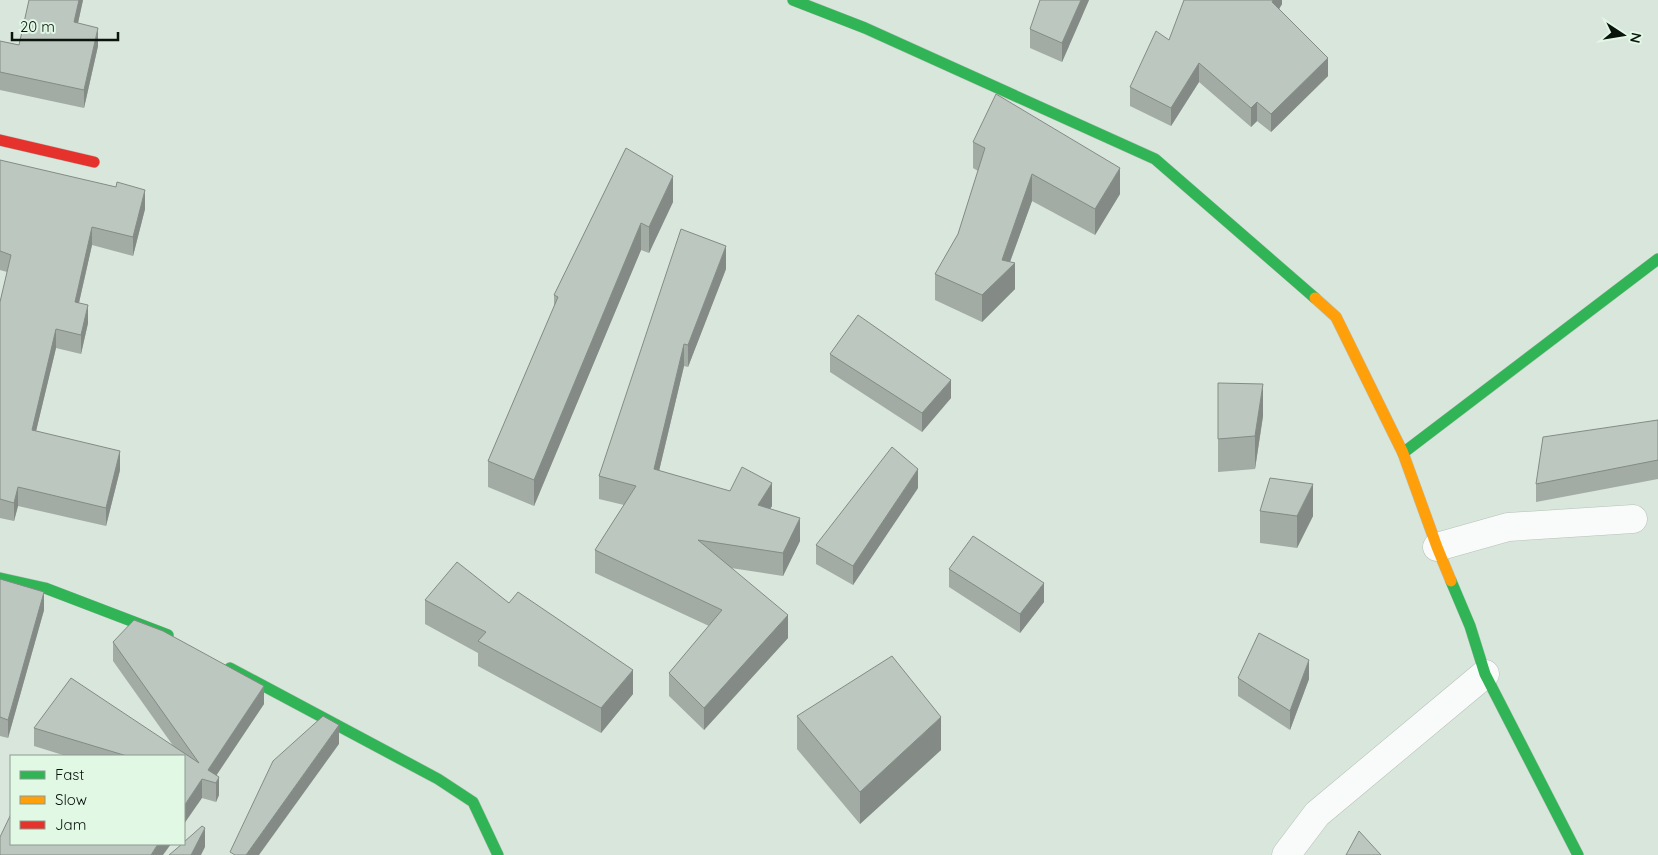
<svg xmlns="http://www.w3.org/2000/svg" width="1658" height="855" viewBox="0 0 1658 855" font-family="Quicksand,sans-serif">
	<rect width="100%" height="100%" fill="#d9e6dc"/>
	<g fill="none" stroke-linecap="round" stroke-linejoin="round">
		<defs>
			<g id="street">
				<polyline points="1437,547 1508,527 1633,519"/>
				<polyline points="1286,855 1317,814 1485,674"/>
			</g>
			<g id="fast">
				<polyline points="793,0 865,28 1155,159 1315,298"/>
				<polyline points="1403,453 1658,259"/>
				<polyline points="0,578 45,588 168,635"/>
				<polyline points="1451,581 1470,626 1485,674 1578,855"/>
				<polyline points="230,668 438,779 473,802 498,855"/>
			</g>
			<polyline id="slow" points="1315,298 1336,317 1403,453 1437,547 1451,581"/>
			<polyline id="jam" points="0,140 94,162"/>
		</defs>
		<use href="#street" stroke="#b7c1b9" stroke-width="29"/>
		<use href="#fast" stroke="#b7c1b9" stroke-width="12"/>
		<use href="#slow" stroke="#b7c1b9" stroke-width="12"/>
		<use href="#jam" stroke="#b7c1b9" stroke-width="12"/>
		<use href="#street" stroke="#f9fbfa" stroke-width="28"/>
		<use href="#fast" stroke="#30b455" stroke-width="11"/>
		<use href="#slow" stroke="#ff9f0a" stroke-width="11"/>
		<use href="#jam" stroke="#e5322d" stroke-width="11"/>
	</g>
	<g fill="#a2aba4">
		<polygon points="29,0 83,0 78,23 98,46 84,108 0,90 0,41 19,45"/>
		<polygon points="1089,0 1062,62 1030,48 1030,29"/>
		<polygon points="1282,0 1282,4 1279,9 1328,76 1271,132 1257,121 1251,127 1199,82 1171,126 1130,106 1130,87 1169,40"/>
		<polygon points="973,142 1120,194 1095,235 1032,201 1010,262 1015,289 982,322 935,300 935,274 958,234 978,171 973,168"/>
		<polygon points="626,148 673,202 649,253 641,250 534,506 488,487 488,461 554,307 554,295"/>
		<polygon points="0,160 145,209 133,256 92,245 79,303 88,323 81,354 56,348 36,431 120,470 106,526 18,506 14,521 0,518 0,302 7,272 0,270"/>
		<polygon points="726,269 688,367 684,366 659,471 772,506 770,509 800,541 783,576 731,568 788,638 704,730 669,696 669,673 709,626 595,573 595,550 624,505 599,499 599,476"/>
		<polygon points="830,354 951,398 922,432 830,372"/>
		<polygon points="1218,383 1263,416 1255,469 1218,472"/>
		<polygon points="1658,420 1658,479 1536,502 1536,484"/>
		<polygon points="918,488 853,585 816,564 816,545"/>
		<polygon points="1260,511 1313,516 1297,548 1260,543"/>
		<polygon points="949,569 1044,602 1020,633 949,587"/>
		<polygon points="0,579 44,610 8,738 0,736"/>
		<polygon points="425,600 509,603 633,694 601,733 478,666 478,653 425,624"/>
		<polygon points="113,642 264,704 216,775 219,795 216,802 202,798 184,756 66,756 34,746 34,728 174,747 113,661"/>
		<polygon points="1238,678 1309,679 1290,730 1238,696"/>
		<polygon points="797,716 941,750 860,824 797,749"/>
	</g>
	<g fill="#848b86">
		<polygon points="79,0 83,0 74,41 74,22"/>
		<polygon points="1081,0 1089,0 1062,62 1062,43"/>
		<polygon points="1273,0 1282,0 1282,4 1272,21 1272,2"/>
		<polygon points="98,28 98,46 84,108 84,90"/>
		<polygon points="1328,58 1328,76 1271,132 1271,114"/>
		<polygon points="1199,63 1199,82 1171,126 1171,108"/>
		<polygon points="1257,102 1257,121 1251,127 1251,108"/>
		<polygon points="1120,168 1120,194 1095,235 1095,209"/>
		<polygon points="1032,174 1032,201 1007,270 1015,263 1015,289 982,322 982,295 1002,260"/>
		<polygon points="673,176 673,202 649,253 649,227"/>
		<polygon points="145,190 145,209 133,256 133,237"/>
		<polygon points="641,223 641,250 534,506 534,480"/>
		<polygon points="92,227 92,245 75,320 75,302"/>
		<polygon points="726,246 726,269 688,367 688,345"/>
		<polygon points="88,305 88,323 81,354 81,335"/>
		<polygon points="56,329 56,348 32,448 32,430"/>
		<polygon points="684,344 684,366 654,492 654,469"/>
		<polygon points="951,380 951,398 922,432 922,413"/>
		<polygon points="1263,384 1263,416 1255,469 1255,436"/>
		<polygon points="120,451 120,470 106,526 106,508"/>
		<polygon points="918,469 918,488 853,585 853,566"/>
		<polygon points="772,483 772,506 758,527 758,505"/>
		<polygon points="1313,484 1313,516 1297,548 1297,516"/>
		<polygon points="18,487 18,506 14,521 14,503"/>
		<polygon points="800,518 800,541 783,576 783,553"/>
		<polygon points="1044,583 1044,602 1020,633 1020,614"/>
		<polygon points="44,592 44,610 8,738 8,720"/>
		<polygon points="788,615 788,638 704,730 704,708"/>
		<polygon points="1309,660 1309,679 1290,730 1290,711"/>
		<polygon points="633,670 633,694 601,733 601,708"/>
		<polygon points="264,686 264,704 212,782 208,770"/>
		<polygon points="941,717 941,750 860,824 860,792"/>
		<polygon points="339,725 339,744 259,855 246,855"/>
		<polygon points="219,777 219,795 216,802 216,783"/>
		<polygon points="202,779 202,798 184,824 184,806"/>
		<polygon points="205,828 205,847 201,855 191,855"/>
		<polygon points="158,844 171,844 163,855 151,855"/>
	</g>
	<g fill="#bcc7bf" stroke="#848b86">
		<polygon points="29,0 79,0 74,22 98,28 84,90 0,72 0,41 19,45"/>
		<polygon points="1040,0 1081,0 1062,43 1030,29"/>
		<polygon points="1184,0 1273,0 1272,2 1328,58 1271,114 1257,102 1251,108 1199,63 1171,108 1130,87 1156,31 1169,40"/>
		<polygon points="996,94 1120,168 1095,209 1032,174 1002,260 1015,263 982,295 935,274 958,234 985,148 973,142"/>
		<polygon points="626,148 673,176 649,227 641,223 534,480 488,461 558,297 554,295"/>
		<polygon points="0,160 116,187 117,182 145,190 133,237 92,227 75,302 88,305 81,335 56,329 32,430 120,451 106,508 18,487 14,503 0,499 0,302 11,255 0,251"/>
		<polygon points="681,229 726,246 688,345 684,344 654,469 730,491 742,467 772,483 758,505 800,518 783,553 698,540 788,615 704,708 669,673 722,610 595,550 636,486 599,476"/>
		<polygon points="858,315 951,380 922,413 830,354"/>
		<polygon points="1218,383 1263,384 1255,436 1218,439"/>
		<polygon points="1658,420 1658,460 1536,484 1543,437"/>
		<polygon points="892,447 918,469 853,566 816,545"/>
		<polygon points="1270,478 1313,484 1297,516 1260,511"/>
		<polygon points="973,536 1044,583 1020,614 949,569"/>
		<polygon points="457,562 509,603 518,592 633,670 601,708 478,641 486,632 425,600"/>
		<polygon points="0,579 44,592 8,720 0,717"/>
		<polygon points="134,620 163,631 264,686 208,770 219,777 216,783 202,779 184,806 184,756 127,756 34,728 71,678 199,763 113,642"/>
		<polygon points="1259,633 1309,660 1290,711 1238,678"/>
		<polygon points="892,656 941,717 860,792 797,716"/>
		<polygon points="323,716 339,725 246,855 235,855 230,852 273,761"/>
		<polygon points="11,814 11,844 158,844 151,855 0,855 0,837"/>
		<polygon points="202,826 205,828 191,855 169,855 182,844 184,844 184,842"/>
		<polygon points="1359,831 1381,855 1346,855"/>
	</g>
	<rect x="10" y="755" width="175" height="90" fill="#e1f8e5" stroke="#8b9c8f"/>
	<rect x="20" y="771" width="25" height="8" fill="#30b455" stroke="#8b9c8f"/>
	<text x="55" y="780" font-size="15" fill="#0b130d">Fast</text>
	<rect x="20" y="796" width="25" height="8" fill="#ff9f0a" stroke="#8b9c8f"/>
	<text x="55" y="805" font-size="15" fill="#0b130d">Slow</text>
	<rect x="20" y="821" width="25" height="8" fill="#e5322d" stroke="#8b9c8f"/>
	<text x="55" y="830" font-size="15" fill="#0b130d">Jam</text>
	<g transform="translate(1623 35) rotate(102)" stroke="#e1f8e5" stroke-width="4" paint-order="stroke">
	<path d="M0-4L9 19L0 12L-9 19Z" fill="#0b130d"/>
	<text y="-8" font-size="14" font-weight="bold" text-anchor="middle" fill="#0b130d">N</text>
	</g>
	<path d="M12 32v8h106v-8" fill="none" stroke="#0b130d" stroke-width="2.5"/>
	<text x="20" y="32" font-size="15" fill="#0b130d" stroke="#e1f8e5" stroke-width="4" paint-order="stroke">20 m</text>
</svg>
